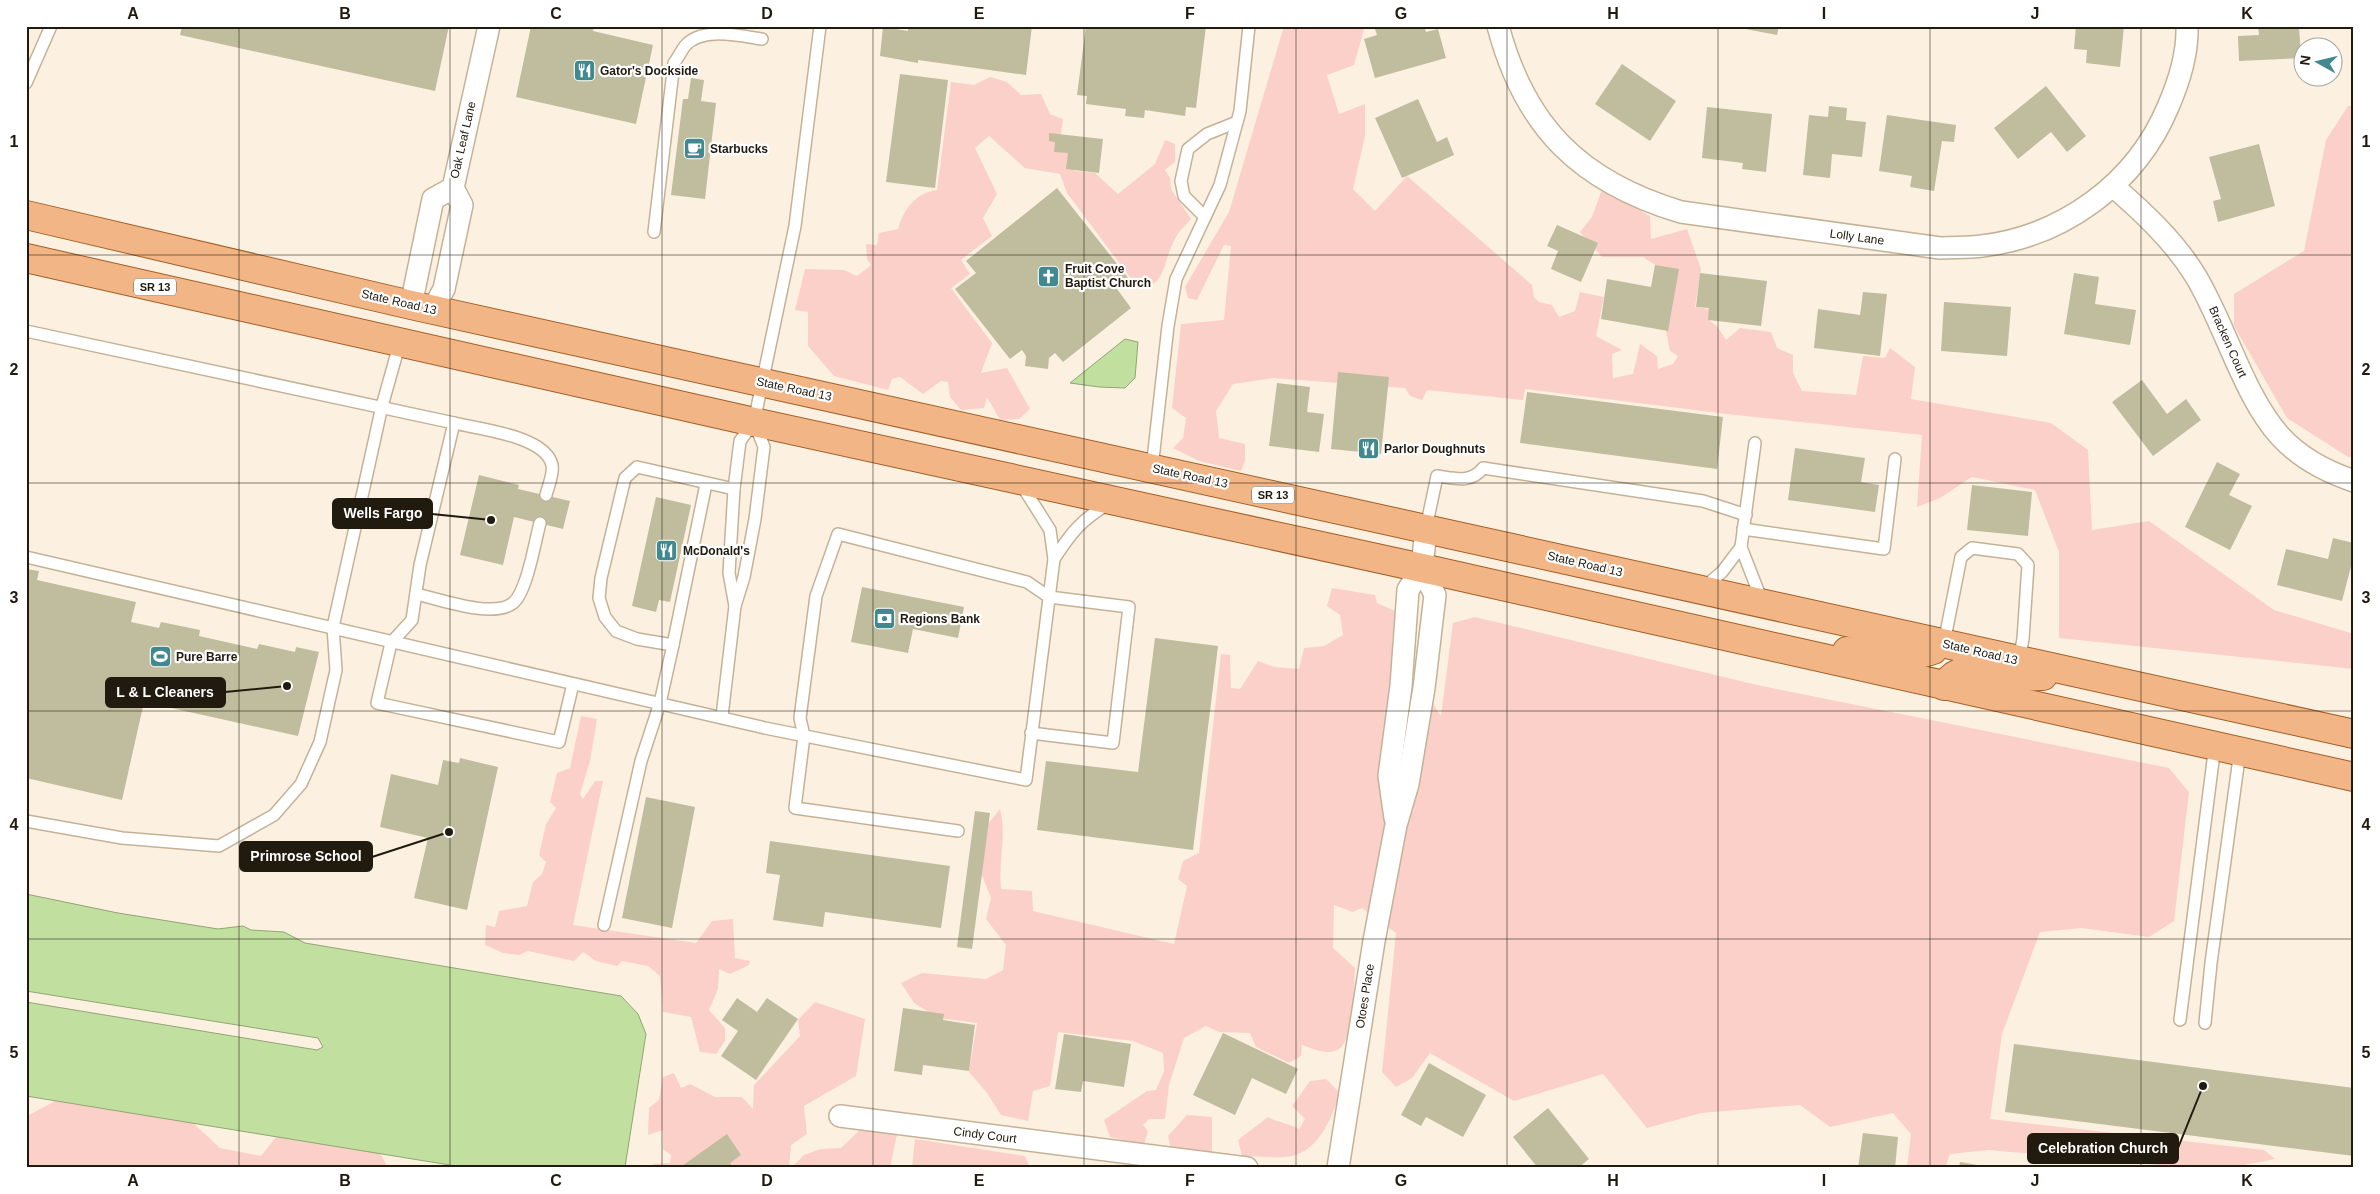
<svg xmlns="http://www.w3.org/2000/svg" width="2380" height="1194" viewBox="0 0 2380 1194" font-family="Helvetica,sans-serif">
	<rect width="100%" height="100%" fill="#fcf1e0"/>
	<g fill="#fbd0c8">
		<polygon points="1284,26 1365,26 1354,65 1327,75 1339,114 1365,104 1365,136 1353,189 1375,211 1407,176 1532,285 1534,297 1539,302 1552,305 1559,317 1575,311 1580,292 1604,297 1596,336 1622,350 1612,354 1613,378 1633,374 1640,344 1657,356 1658,369 1673,364 1678,356 1670,351 1664,320 1660,268 1643,257 1602,257 1580,232 1592,217 1602,189 1650,216 1651,239 1687,229 1701,269 1695,307 1709,309 1710,321 1717,326 1726,340 1740,328 1771,332 1777,348 1793,355 1793,373 1802,391 1856,395 1863,356 1885,358 1890,348 1915,367 1911,399 2051,423 2088,450 2092,530 2149,521 2274,610 2354,634 2354,669 2059,638 2059,552 2035,490 1972,477 1940,498 1917,507 1922,435 1727,414 1525,389 1523,400 1427,390 1422,400 1410,396 1405,388 1273,378 1233,384 1216,411 1219,438 1245,444 1245,461 1241,471 1199,461 1173,448 1183,438 1186,418 1172,408 1181,324 1224,320 1231,246 1224,245 1197,300 1188,298 1185,287 1229,212"/>
		<path d="M 990,77 L 1007,82 L 1021,95 L 1041,94 L 1050,114 L 1063,119 L 1060,141 L 1073,150 L 1075,171 L 1095,173 L 1118,194 L 1155,164 L 1165,140 L 1175,144 L 1175,162 L 1165,170 L 1170,178 L 1171,189 L 1191,219 C 1186,225 1179,231 1176,237 C 1160,265 1169,291 1128,288 L 1132,280 L 1067,193 L 1060,174 L 1025,168 L 989,136 L 975,148 L 997,194 L 983,218 L 992,236 L 961,260 L 970,274 L 951,288 L 992,343 L 981,373 L 1007,368 L 1030,409 L 1019,419 L 1000,420 L 987,397 L 984,408 L 961,410 L 950,397 L 948,382 L 941,381 L 923,394 L 900,377 L 892,379 L 888,390 L 834,376 L 808,346 L 808,312 L 795,310 L 805,269 L 844,270 L 857,276 L 871,265 L 867,259 L 866,244 L 877,245 L 879,233 L 898,229 C 904,209 915,193 937,190 L 951,82 L 974,85 Z"/>
		<polygon points="2348,106 2354,106 2354,458 2348,457 2287,418 2234,326 2234,294 2304,251 2326,140"/>
		<path d="M 1332,588 L 1375,595 L 1377,603 L 1395,611 L 1392,642 L 1441,716 L 1453,623 L 1475,617 L 1757,685 L 2169,768 L 2189,792 L 2174,921 L 2149,937 L 2082,928 L 2040,932 L 2002,1034 L 1990,1119 L 2264,1150 L 2275,1159 L 2229,1168 L 2193,1168 L 1989,1150 L 1950,1154 L 1945,1168 L 1907,1168 L 1911,1134 L 1893,1113 L 1830,1127 L 1800,1105 L 1701,1113 L 1647,1128 L 1603,1074 L 1514,1101 L 1430,1053 L 1412,1078 L 1396,1087 L 1382,1072 L 1396,933 L 1362,908 L 1353,912 L 1334,905 L 1333,948 L 1355,968 C 1354,984 1353,1042 1339,1049 C 1327,1056 1314,1049 1302,1045 L 1301,1056 L 1289,1063 L 1256,1047 L 1250,1033 L 1219,1032 L 1206,1026 L 1184,1038 L 1169,1085 L 1165,1119 L 1149,1119 L 1143,1125 L 1148,1131 L 1144,1145 L 1110,1137 L 1104,1120 L 1147,1091 L 1156,1090 L 1164,1071 L 1163,1053 L 1133,1041 L 1058,1032 L 1050,1086 L 1033,1091 L 1028,1121 L 1001,1115 L 987,1093 L 969,1072 L 977,1023 L 938,1018 L 914,1003 L 901,983 L 922,973 L 986,979 L 1003,970 L 1006,945 L 986,919 L 991,898 L 981,873 L 988,824 L 1000,809 C 1007,838 998,860 1001,889 L 1032,891 L 1033,911 L 1174,944 L 1187,886 L 1178,879 L 1183,861 L 1199,853 L 1221,654 L 1230,655 L 1231,688 L 1240,689 L 1258,661 L 1274,667 L 1299,669 L 1304,648 L 1324,646 L 1343,635 L 1340,615 L 1327,606 Z"/>
		<polygon points="581,716 597,719 590,761 580,794 583,799 595,781 603,781 573,925 696,943 712,921 733,919 735,958 750,961 749,965 730,974 719,969 718,989 709,1010 725,1028 725,1041 716,1054 700,1052 691,1017 663,1012 660,976 648,966 622,961 617,966 596,961 583,952 574,961 528,951 519,955 503,953 485,945 486,925 495,927 499,911 527,906 533,882 542,874 546,862 539,855 546,824 556,808 550,802 557,773 570,768"/>
		<polygon points="815,1002 865,1019 856,1076 804,1106 807,1134 791,1145 789,1168 653,1168 653,1164 670,1163 671,1155 663,1149 663,1130 648,1135 649,1108 659,1100 663,1077 674,1073 681,1088 690,1084 715,1097 742,1097 753,1109 754,1085 800,1036 798,1020"/>
		<path d="M 1326,1079 L 1340,1093 C 1331,1119 1318,1155 1285,1157 C 1271,1158 1256,1156 1242,1156 L 1238,1140 L 1268,1117 C 1278,1123 1288,1123 1299,1129 L 1305,1119 L 1292,1106 L 1310,1081 Z"/>
		<polygon points="55,1101 193,1123 220,1148 261,1156 276,1137 380,1153 388,1168 26,1168 26,1114 29,1115"/>
		<polygon points="1187,1115 1212,1117 1212,1154 1171,1150 1168,1136"/>
		<polygon points="862,1128 897,1134 890,1168 791,1168 804,1155 821,1149 841,1148"/>
		<polygon points="915,1139 1025,1156 1030,1168 912,1168"/>
	</g>
	<g fill="#c1e0a0" stroke="#91a574">
		<polygon points="1125,339 1138,342 1135,378 1125,388 1099,387 1070,383"/>
		<polygon points="26,894 118,913 218,929 243,926 251,930 284,932 305,943 621,996 638,1014 646,1034 625,1167 468,1168 26,1096 26,1002 317,1050 323,1047 318,1038 26,991"/>
	</g>
	<g fill="#bfbd9d">
		<polygon points="182,26 449,26 435,91 180,35"/>
		<polygon points="531,26 594,26 593,31 653,45 636,124 516,97"/>
		<polygon points="908,26 1032,26 1026,75 918,60 918,63 880,56 883,27 908,31"/>
		<polygon points="1086,26 1206,26 1196,108 1186,107 1185,116 1145,110 1144,118 1125,116 1126,109 1086,104 1087,96 1077,95"/>
		<polygon points="1374,26 1424,26 1426,32 1438,29 1446,58 1375,78 1364,39 1377,35"/>
		<polygon points="1730,26 1779,26 1777,35"/>
		<polygon points="2076,26 2124,26 2120,67 2086,63 2087,50 2074,49"/>
		<polygon points="2258,26 2299,26 2301,58 2239,61 2238,36 2259,35"/>
		<polygon points="1622,64 1676,101 1650,141 1595,104"/>
		<polygon points="900,74 948,80 935,188 886,182"/>
		<polygon points="691,78 704,80 701,101 716,103 705,199 671,195 683,99 688,99"/>
		<polygon points="2046,86 2086,136 2067,152 2051,132 2018,159 1994,128"/>
		<polygon points="1418,99 1437,142 1447,137 1454,155 1402,178 1375,118"/>
		<polygon points="1829,106 1847,108 1846,120 1866,122 1862,157 1832,154 1830,178 1803,175 1809,115 1828,117"/>
		<polygon points="1707,107 1772,114 1766,172 1742,169 1743,163 1702,158"/>
		<polygon points="1887,115 1956,125 1954,142 1942,141 1934,191 1910,187 1912,176 1879,171"/>
		<polygon points="1049,133 1103,139 1099,173 1066,169 1068,153 1054,152 1055,142 1049,141"/>
		<polygon points="2259,144 2275,206 2218,222 2213,201 2221,199 2209,157"/>
		<polygon points="1057,188 1129,279 1117,289 1131,308 1063,362 1055,353 1049,358 1048,369 1025,366 1026,356 1022,350 1010,359 955,289 976,273 966,261"/>
		<polygon points="1557,225 1598,243 1581,282 1551,269 1558,251 1547,246"/>
		<polygon points="1655,265 1679,269 1668,331 1601,319 1607,279 1651,287"/>
		<polygon points="1700,273 1767,281 1761,326 1708,320 1709,308 1696,307"/>
		<polygon points="2074,273 2099,277 2095,304 2136,310 2130,345 2064,334"/>
		<polygon points="1863,292 1887,294 1880,356 1814,348 1818,309 1860,315"/>
		<polygon points="1944,302 2011,307 2007,356 1941,351"/>
		<polygon points="1338,372 1389,377 1381,454 1331,449"/>
		<polygon points="2142,380 2167,414 2186,399 2201,420 2153,456 2112,402"/>
		<polygon points="1277,383 1310,387 1307,412 1324,414 1319,452 1269,446"/>
		<polygon points="1527,392 1723,417 1717,469 1520,443"/>
		<polygon points="1795,448 1865,458 1861,482 1879,485 1875,512 1788,500"/>
		<polygon points="2217,462 2240,474 2229,495 2252,506 2230,550 2185,527"/>
		<polygon points="479,475 519,485 518,489 570,501 563,529 514,517 503,565 460,555"/>
		<polygon points="1972,485 2032,492 2028,536 1967,530"/>
		<polygon points="656,497 691,505 670,602 659,600 656,612 632,606"/>
		<polygon points="2333,538 2354,543 2354,555 2342,601 2277,585 2286,549 2328,559"/>
		<polygon points="26,569 39,571 37,580 136,602 131,622 159,628 161,622 200,630 199,636 257,649 259,644 295,652 296,647 319,652 298,736 144,702 122,800 26,778"/>
		<polygon points="862,587 964,607 958,638 913,629 908,653 851,642"/>
		<polygon points="1155,638 1218,646 1193,850 1037,830 1046,761 1138,772"/>
		<polygon points="460,758 498,767 467,910 414,898 428,838 380,827 391,774 438,785 443,760 459,763"/>
		<polygon points="646,797 695,807 672,928 622,918"/>
		<polygon points="975,811 990,813 972,949 957,947"/>
		<polygon points="770,841 950,866 941,928 825,912 823,927 773,920 780,875 766,873"/>
		<polygon points="737,998 757,1012 767,998 798,1019 756,1080 721,1056 738,1031 722,1020"/>
		<polygon points="903,1008 944,1014 943,1020 975,1025 969,1071 923,1065 922,1075 894,1071"/>
		<polygon points="1223,1033 1298,1069 1286,1094 1252,1078 1235,1115 1193,1095"/>
		<polygon points="1064,1034 1131,1044 1124,1087 1083,1081 1081,1092 1055,1089"/>
		<polygon points="2014,1044 2354,1088 2354,1156 2005,1112"/>
		<polygon points="1429,1063 1486,1095 1463,1137 1426,1117 1421,1126 1401,1115"/>
		<polygon points="1548,1108 1589,1159 1578,1168 1538,1168 1513,1137"/>
		<polygon points="1863,1133 1898,1137 1895,1168 1858,1168"/>
		<polygon points="727,1134 741,1155 730,1163 733,1168 679,1168"/>
		<polygon points="1960,1162 1989,1167 1989,1168 1959,1168"/>
	</g>
	<g fill="none" stroke-linecap="round" stroke-linejoin="round">
		<defs>
			<g id="lane">
				<polyline points="26,83 51,26"/>
				<polyline points="1205,217 1184,196 1181,181 1188,149 1207,134 1237,122"/>
				<path d="M 654,232 L 674,63 C 678,58 681,51 685,46 C 701,26 741,36 762,39"/>
				<polyline points="26,331 454,423 420,565 412,620 391,643 377,703 559,742 573,684"/>
				<path d="M 454,423 C 479,429 546,436 552,465 C 554,473 548,487 546,495"/>
				<polyline points="1755,443 1741,547 1762,601"/>
				<polyline points="1152,468 1168,326 1176,279 1220,185 1240,111 1249,26"/>
				<polyline points="706,484 673,645 637,639 616,631 605,617 599,598 601,578 625,478 637,467 734,489"/>
				<path d="M 1426,528 L 1437,476 C 1454,478 1471,484 1483,468 L 1703,501 L 1746,515"/>
				<polyline points="1743,529 1884,549 1895,459"/>
				<polyline points="26,557 765,728 1026,780 1054,559 1050,530 1021,484"/>
				<path d="M 1054,559 C 1071,533 1081,520 1108,504"/>
				<polyline points="1703,588 1722,572 1741,547"/>
				<path d="M 416,594 C 439,599 493,619 513,603 C 527,592 535,541 540,523"/>
				<polyline points="735,606 729,573 734,489 740,441 754,422 795,226 820,26"/>
				<polyline points="1944,643 1961,557 1972,548 2018,554 2028,565 2023,639 2019,660"/>
				<polyline points="722,716 735,606 744,577 755,519 764,447 755,424"/>
				<polyline points="26,821 122,838 219,846 274,815 301,784 320,742 336,670 333,627 382,406 400,342"/>
				<polyline points="958,831 795,808 804,736 800,718 816,596 838,534 1027,582 1049,597 1129,607 1113,743 1031,733"/>
				<polyline points="604,925 641,761 660,703 673,645"/>
				<polyline points="2180,1020 2215,745"/>
				<polyline points="2205,1023 2211,963 2240,751"/>
			</g>
			<g id="street">
				<path d="M 1498,26 C 1525,128 1581,182 1681,212 L 1940,248 C 1954,247 1968,248 1982,246 C 2064,236 2136,183 2168,107 C 2179,82 2188,54 2187,26"/>
				<path d="M 2113,186 C 2144,213 2174,241 2195,275 C 2225,324 2243,395 2280,436 C 2299,457 2327,472 2354,481"/>
				<polyline points="411,305 433,199 453,188"/>
				<polyline points="433,309 444,289 462,205 453,188 489,26"/>
				<polyline points="1395,818 1389,776 1401,686 1408,590 1422,568 1426,528"/>
				<polyline points="840,1116 1247,1168"/>
				<polyline points="1338,1168 1374,941 1396,825 1408,784 1424,688 1435,595 1422,568"/>
			</g>
			<g id="primary">
				<polyline points="26,215 411,305 2354,734"/>
				<polyline points="26,258 754,422 1422,568 2354,777"/>
				<path d="M 1847,651 C 1876,653 1906,660 1933,650 L 1937,642"/>
				<path d="M 1944,686 C 1966,658 1979,676 2008,677 C 2019,678 2032,676 2043,676"/>
			</g>
		</defs>
		<use href="#lane" stroke="#c4b297" stroke-width="14"/>
		<use href="#street" stroke="#c4b297" stroke-width="24"/>
		<use href="#primary" stroke="#a35e26" stroke-width="30"/>
		<use href="#lane" stroke="#fff" stroke-width="11"/>
		<use href="#street" stroke="#fff" stroke-width="21"/>
		<use href="#primary" stroke="#f2b585" stroke-width="28"/>
	</g>
	<path fill="none" stroke="#201a0f" stroke-width="1" stroke-opacity="0.55" d="M 239,26 L 239,1168M 450,26 L 450,1168M 662,26 L 662,1168M 873,26 L 873,1168M 1084,26 L 1084,1168M 1296,26 L 1296,1168M 1507,26 L 1507,1168M 1718,26 L 1718,1168M 1930,26 L 1930,1168M 2141,26 L 2141,1168M 26,255 L 2354,255M 26,483 L 2354,483M 26,711 L 2354,711M 26,939 L 2354,939"/>
	<defs>
		<symbol id="restaurant-square" viewBox="-11 -11 22 22"><rect x="-9" y="-9" width="18" height="18" rx="4" fill="#41898f" stroke="#fff"/><path d="M-5-6h1v4h1v-4h1v4h1v-4h1v5L-1.5 .5V6h-2V.5L-5-1ZM5-6V6H3V1.5H1.5Q1.5-4 5-6Z" fill="#fff"/></symbol>
		<symbol id="cafe-square" viewBox="-11 -11 22 22"><rect x="-9" y="-9" width="18" height="18" rx="4" fill="#41898f" stroke="#fff"/><path d="M-5.5-4.5H6V0H3Q3 3.5 0 3.5H-2.5Q-5.5 3.5-5.5 0ZM3-3.2v2h1.7v-2ZM-6 4.5H4V6H-6Z" fill="#fff"/></symbol>
		<symbol id="church-square" viewBox="-11 -11 22 22"><rect x="-9" y="-9" width="18" height="18" rx="4" fill="#41898f" stroke="#fff"/><path d="M-1.2-6h2.4v3.5h3.3v2.4h-3.3V6h-2.4V-.1h-3.3v-2.4h3.3Z" fill="#fff"/></symbol>
		<symbol id="bank-square" viewBox="-11 -11 22 22"><rect x="-9" y="-9" width="18" height="18" rx="4" fill="#41898f" stroke="#fff"/><path d="M-6-4H6V4H-6ZM0-2.3a2.3 2.3 0 1 0 0 4.6a2.3 2.3 0 1 0 0-4.6Z" fill="#fff"/></symbol>
		<symbol id="stadium-square" viewBox="-11 -11 22 22"><rect x="-9" y="-9" width="18" height="18" rx="4" fill="#41898f" stroke="#fff"/><path d="M0-5a6.5 5 0 1 0 0 10a6.5 5 0 1 0 0-10ZM-3.5-1.8h7v3.6h-7Z" fill="#fff"/></symbol>
	</defs>
	<g fill-rule="evenodd">
		<use href="#restaurant-square" x="572" y="58" width="25" height="25"/>
		<use href="#cafe-square" x="682" y="136" width="25" height="25"/>
		<use href="#church-square" x="1036" y="264" width="25" height="25"/>
		<use href="#restaurant-square" x="1356" y="436" width="25" height="25"/>
		<use href="#restaurant-square" x="654" y="538" width="25" height="25"/>
		<use href="#bank-square" x="872" y="606" width="25" height="25"/>
		<use href="#stadium-square" x="148" y="644" width="25" height="25"/>
	</g>
	<g text-anchor="middle" dominant-baseline="central" stroke-width="4.5" stroke-linejoin="round" paint-order="stroke">
		<g fill="#fff" stroke="#635f57" stroke-width="1">
			<rect x="134" y="278.5" width="42" height="17" rx="4"/>
			<rect x="1252" y="486.5" width="42" height="17" rx="4"/>
		</g>
		<g font-size="11" font-weight="bold" fill="#201a0f">
			<text x="155" y="287">SR 13</text>
			<text x="1273" y="495">SR 13</text>
		</g>
		<g font-size="12" font-weight="bold" fill="#201a0f" stroke="#fff" text-anchor="start">
			<text x="600" y="71">Gator's Dockside</text>
			<text x="710" y="149">Starbucks</text>
			<text x="1065" y="269">Fruit Cove<tspan x="1065" dy="14">Baptist Church</tspan></text>
			<text x="1384" y="449">Parlor Doughnuts</text>
			<text x="683" y="551">McDonald's</text>
			<text x="900" y="619">Regions Bank</text>
			<text x="176" y="657">Pure Barre</text>
		</g>
		<g font-size="12" fill="#201a0f" stroke="#fff">
			<text transform="translate(463 140) rotate(-77)">Oak Leaf Lane</text>
			<text transform="translate(1857 237) rotate(8)">Lolly Lane</text>
			<text transform="translate(399 302) rotate(13)">State Road 13</text>
			<text transform="translate(2228 342) rotate(66)">Bracken Court</text>
			<text transform="translate(794 389) rotate(12)">State Road 13</text>
			<text transform="translate(1190 476) rotate(12)">State Road 13</text>
			<text transform="translate(1585 564) rotate(13)">State Road 13</text>
			<text transform="translate(1980 652) rotate(13)">State Road 13</text>
			<text transform="translate(1365 996) rotate(-81)">Otoes Place</text>
			<text transform="translate(985 1135) rotate(7)">Cindy Court</text>
		</g>
	</g>
	<path fill="none" stroke="#201a0f" stroke-width="2" d="M491 520L432 514M287 686L225 692M449 832L372 857M2203 1086L2178 1148"/>
	<g fill="#201a0f" stroke="#fff" stroke-width="2">
		<circle cx="491" cy="520" r="5"/>
		<circle cx="287" cy="686" r="5"/>
		<circle cx="449" cy="832" r="5"/>
		<circle cx="2203" cy="1086" r="5"/>
	</g>
	<g fill="#201a0f" stroke="#201a0f" stroke-width="2">
		<rect x="333" y="499" width="99" height="29" rx="5"/>
		<rect x="106" y="678" width="119" height="29" rx="5"/>
		<rect x="240" y="842" width="132" height="29" rx="5"/>
		<rect x="2028" y="1134" width="150" height="29" rx="5"/>
	</g>
	<g font-size="14" text-anchor="middle" font-weight="bold" fill="#fff">
		<text x="383" y="518">Wells Fargo</text>
		<text x="165" y="697">L &amp; L Cleaners</text>
		<text x="306" y="861">Primrose School</text>
		<text x="2103" y="1153">Celebration Church</text>
	</g>
	<rect width="2380" height="1194" fill="none" stroke="#ffffff" stroke-width="55"/>
	<g transform="translate(2318 62) rotate(278)"><circle r="24" fill="#ffffff" stroke="#a6a39f"/>
	<path d="M0-4L9 19L0 12L-9 19Z" fill="#41898f"/>
	<text y="-8" font-size="14" font-weight="bold" text-anchor="middle" fill="#201a0f">N</text>
	</g>
	<rect x="28" y="28" width="2324" height="1138" fill="none" stroke="#201a0f" stroke-width="2"/>
	<g font-size="16" text-anchor="middle" font-weight="bold" fill="#201a0f">
		<text x="133" y="19">A</text>
		<text x="345" y="19">B</text>
		<text x="556" y="19">C</text>
		<text x="767" y="19">D</text>
		<text x="979" y="19">E</text>
		<text x="1190" y="19">F</text>
		<text x="1401" y="19">G</text>
		<text x="1613" y="19">H</text>
		<text x="1824" y="19">I</text>
		<text x="2035" y="19">J</text>
		<text x="2247" y="19">K</text>
		<text x="14" y="147">1</text>
		<text x="2366" y="147">1</text>
		<text x="14" y="375">2</text>
		<text x="2366" y="375">2</text>
		<text x="14" y="603">3</text>
		<text x="2366" y="603">3</text>
		<text x="14" y="830">4</text>
		<text x="2366" y="830">4</text>
		<text x="14" y="1058">5</text>
		<text x="2366" y="1058">5</text>
		<text x="133" y="1186">A</text>
		<text x="345" y="1186">B</text>
		<text x="556" y="1186">C</text>
		<text x="767" y="1186">D</text>
		<text x="979" y="1186">E</text>
		<text x="1190" y="1186">F</text>
		<text x="1401" y="1186">G</text>
		<text x="1613" y="1186">H</text>
		<text x="1824" y="1186">I</text>
		<text x="2035" y="1186">J</text>
		<text x="2247" y="1186">K</text>
	</g>
</svg>
